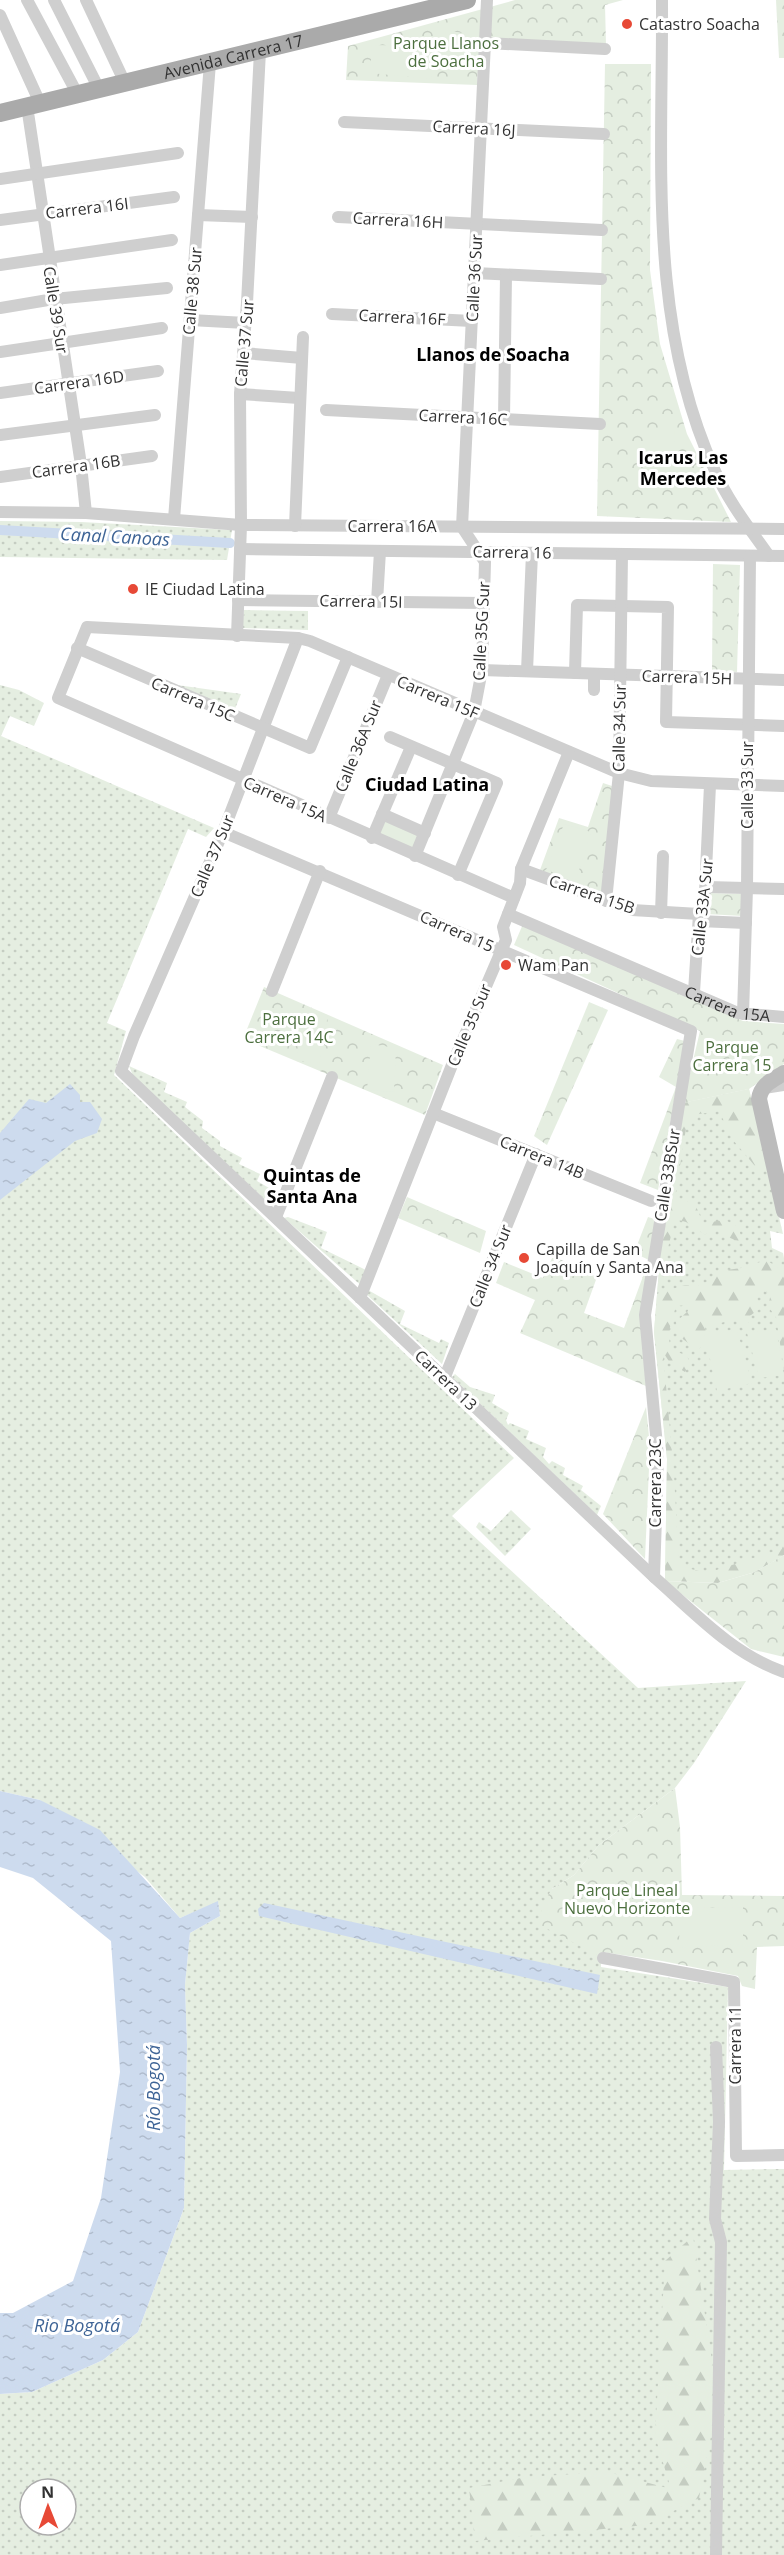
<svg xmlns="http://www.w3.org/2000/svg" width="784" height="2555" viewBox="0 0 784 2555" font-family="'Open Sans',sans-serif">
	<defs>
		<pattern id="grass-dots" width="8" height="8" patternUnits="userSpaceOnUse" patternTransform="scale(1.5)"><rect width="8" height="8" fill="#e5eee1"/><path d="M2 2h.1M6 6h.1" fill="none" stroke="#c5cdc2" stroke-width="1.8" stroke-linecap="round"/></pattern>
		<pattern id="forest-firs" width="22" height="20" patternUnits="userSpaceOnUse" patternTransform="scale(1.5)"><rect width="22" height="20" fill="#e5eee1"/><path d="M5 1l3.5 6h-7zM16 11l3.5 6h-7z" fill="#c5cdc2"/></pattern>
		<pattern id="park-crowns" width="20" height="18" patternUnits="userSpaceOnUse" patternTransform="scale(1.5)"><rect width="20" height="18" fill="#e5eee1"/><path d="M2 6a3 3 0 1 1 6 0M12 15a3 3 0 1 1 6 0" fill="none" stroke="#c5cdc2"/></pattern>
		<pattern id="water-ripples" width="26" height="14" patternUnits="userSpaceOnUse" patternTransform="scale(1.5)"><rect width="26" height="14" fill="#cddbee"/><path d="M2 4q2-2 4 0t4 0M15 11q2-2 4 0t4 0" fill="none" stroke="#b0bccd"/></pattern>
	</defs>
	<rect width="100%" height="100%" fill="#fff"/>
	<g fill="url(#grass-dots)" fill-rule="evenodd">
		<polygon points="0,521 81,522 232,530 227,560 0,557"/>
		<polygon points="244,610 308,611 308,630 242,628"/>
		<path d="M 0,685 L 19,690 L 44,703 L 34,726 L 10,716 L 1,736 L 214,828 L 206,837 L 188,829 L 107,1023 L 126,1031 L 114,1075 L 514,1458 L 452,1516 L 638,1688 L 746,1681 L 694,1763 L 675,1788 L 599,1845 L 574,1875 L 552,1889 L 601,1957 L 601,1967 L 728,1987 L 724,2170 L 784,2169 L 784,2555 L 0,2555 L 0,2394 L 32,2392 L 103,2360 L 138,2332 L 184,2208 L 187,2045 L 185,1985 L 190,1933 L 220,1916 L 218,1902 L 180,1918 L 145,1877 L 40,1800 L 0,1791 ZM 30,2489 L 66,2489 L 66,2525 L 30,2525 Z"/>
		<polygon points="177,685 241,694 234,711"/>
		<polygon points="129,1066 167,1083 164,1092 187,1102 185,1107 203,1121 202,1128 220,1141 220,1146 242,1158 239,1164 260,1174 257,1181 276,1192 273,1207 134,1078"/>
		<polygon points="749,1089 783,1234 770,1231 772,1248 783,1253 784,1258 784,1555 755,1572 665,1581 667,1459 654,1332 661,1245 683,1103"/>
		<polygon points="288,1217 327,1232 321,1248 370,1272 364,1288 284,1218"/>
		<polygon points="368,1290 405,1311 400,1324 439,1343 441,1339 449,1343 442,1364 365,1293"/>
		<polygon points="455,1374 470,1387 495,1395 492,1403 509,1413 506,1420 508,1425 510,1423 529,1431 526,1439 546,1448 543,1457 549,1464 552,1461 565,1468 563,1475 583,1486 581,1490 601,1506 597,1515 452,1377"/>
		<polygon points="511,1510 531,1529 505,1556 476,1527 479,1522 491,1531"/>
	</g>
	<g fill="url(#forest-firs)">
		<path d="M 749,1089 L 768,1166 L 760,1172 L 733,1140 L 719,1111 L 693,1115 L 687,1122 L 675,1197 L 695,1204 L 703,1223 L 725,1220 L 739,1227 L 742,1243 L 721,1234 L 717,1226 L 705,1235 L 686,1222 L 675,1219 L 657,1294 L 685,1285 L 697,1286 L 709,1281 L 720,1271 L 741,1268 L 766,1260 L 784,1271 L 784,1370 L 776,1317 L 767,1305 L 772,1295 L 761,1289 L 757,1299 L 762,1307 L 747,1318 L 750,1326 L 743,1329 L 736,1319 L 705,1327 L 707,1342 L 698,1350 L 680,1337 L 676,1322 L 688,1311 L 688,1305 L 676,1306 C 672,1321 666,1333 671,1349 L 687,1356 L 690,1363 L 685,1372 L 670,1363 L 663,1352 L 674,1475 L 679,1566 L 707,1573 L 782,1549 L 780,1532 L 784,1533 L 784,1555 L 755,1572 L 718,1583 L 665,1581 L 667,1459 L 654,1332 L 661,1245 L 683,1103 Z"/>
		<polygon points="693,2236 718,2400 699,2498 646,2525 475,2541 469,2488 526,2477 608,2472 671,2489 655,2436 665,2261"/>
	</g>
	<g fill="url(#park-crowns)">
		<polygon points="515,0 623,0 605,5 606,45 480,38 477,85 346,80 348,46"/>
		<polygon points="776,0 784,0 784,58 779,58"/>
		<polygon points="605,64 651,64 650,270 660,344 687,434 731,522 597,516"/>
		<polygon points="713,564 740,565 737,672 712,671"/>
		<polygon points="603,783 615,787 602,896 540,870 559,818 588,827"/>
		<polygon points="707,893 744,894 743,916 706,914"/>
		<polygon points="523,924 743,1021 784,1024 784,1064 749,1089 683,1103 700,1031 514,945"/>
		<polygon points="264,987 443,1065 425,1115 243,1039"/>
		<polygon points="589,1002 608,1010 547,1145 534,1136"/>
		<polygon points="677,1039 685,1041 658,1190 640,1183 676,1087 659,1077"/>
		<polygon points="407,1197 486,1231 480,1253 398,1218"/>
		<polygon points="648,1217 658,1220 640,1316 646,1386 520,1333 535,1300 496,1283 504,1262 543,1278 553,1256 597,1277 584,1313 624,1328 649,1260 634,1253"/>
		<polygon points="646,1407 650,1446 645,1559 603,1514"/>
		<polygon points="784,1555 784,1657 751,1649 665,1581 718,1583 755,1572"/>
		<polygon points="675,1788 680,1827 682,1895 784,1896 784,1946 757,1947 755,1989 742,1986 738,1976 662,1961 602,1952 601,1957 540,1925 542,1905 552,1889 574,1875 599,1845"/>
	</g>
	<g fill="#e5eee1">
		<polygon points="446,30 473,35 467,71 445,68"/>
		<polygon points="372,45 434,46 431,79 370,73"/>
		<polygon points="644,430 674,430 675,482 644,483"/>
		<polygon points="386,820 419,833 411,852 378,836"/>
		<polygon points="564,824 591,832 576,880 546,870"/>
		<polygon points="306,1013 328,1015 319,1063 296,1061"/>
		<polygon points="728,1043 741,1043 743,1077 731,1079"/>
		<polygon points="371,1044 396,1048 394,1092 367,1090"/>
		<polygon points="776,1329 784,1375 759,1378 747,1333"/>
		<polygon points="737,1330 752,1383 717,1391 704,1332"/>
		<polygon points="743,1907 743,1944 679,1948 680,1908"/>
	</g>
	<g fill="url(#water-ripples)">
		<polygon points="70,1084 80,1095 80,1102 90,1102 102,1119 97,1133 75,1141 0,1200 0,1133 29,1099 46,1103"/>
		<polygon points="0,1791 40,1800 100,1830 180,1918 218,1901 220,1916 190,1933 185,1985 187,2045 184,2208 138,2332 103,2360 32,2392 0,2394 0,2313 13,2313 73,2281 101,2198 120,2072 111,1941 33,1878 0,1867"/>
		<polygon points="264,1903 600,1975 597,1994 259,1916 258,1909"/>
	</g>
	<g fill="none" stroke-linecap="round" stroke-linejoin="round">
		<polyline stroke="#cddbee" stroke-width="10" points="0,530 230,543"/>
		<g stroke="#cfcfcf" stroke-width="12">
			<polyline points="27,0 78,95"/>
			<polyline points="54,0 99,89"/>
			<polyline points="86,0 125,83"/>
			<path d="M 662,0 C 663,158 647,323 715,471 C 728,501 750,529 769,556"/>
			<polyline points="0,15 40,103"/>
			<polyline points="486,43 605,49"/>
			<polyline points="27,106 81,465 86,513"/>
			<polyline points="344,122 604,134"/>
			<polyline points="0,179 178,153"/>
			<polyline points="198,215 252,217"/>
			<polyline points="338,217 602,230"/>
			<polyline points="0,220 174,197"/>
			<polyline points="0,265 172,240"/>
			<polyline points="475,273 601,279"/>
			<polyline points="0,308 54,299 167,288"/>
			<polyline points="332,314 472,321"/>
			<polyline points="190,320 246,323"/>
			<polyline points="0,352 162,328"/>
			<polyline points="243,353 302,358"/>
			<polyline points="0,393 158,371"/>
			<polyline points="240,394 299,398"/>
			<polyline points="326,410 600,424"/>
			<polyline points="504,419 506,275"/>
			<polyline points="0,435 155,415"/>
			<polyline points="0,477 152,456"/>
			<polyline points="0,512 86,513 241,525 784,529"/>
			<polyline points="174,519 210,63"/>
			<polyline points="295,526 303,337"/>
			<polyline points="240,549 784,556"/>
			<polyline points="238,600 484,603"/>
			<polyline points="377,602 380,551"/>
			<polyline points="237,636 241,525 240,394 247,303 260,51"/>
			<path d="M 298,638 L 223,832 L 134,1036 L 121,1071 L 654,1577 C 695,1613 732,1654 784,1672"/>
			<polyline points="77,648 310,748 348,657"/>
			<polyline points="482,670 784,680"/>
			<polyline points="527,671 532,553"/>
			<polyline points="575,673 577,605 668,607 666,722 784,726"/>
			<polyline points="594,674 594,690"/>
			<polyline points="390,737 497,783 458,875"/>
			<polyline points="382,814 425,833"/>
			<polyline points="329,818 388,675"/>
			<polyline points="223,832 691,1031 645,1315 658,1457 654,1577"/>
			<polyline points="372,838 411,747"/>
			<polyline points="415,856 474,712 482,670 485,562 462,527 487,0"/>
			<polyline points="521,869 632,910 699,914"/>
			<polyline points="707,887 784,889"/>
			<polyline points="514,898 58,698 87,627 298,638 310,641 619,773 651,781 784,786"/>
			<polyline points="606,901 619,773 622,554"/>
			<polyline points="661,913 663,856"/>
			<path id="s1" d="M 508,914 L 738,1013 L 784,1017"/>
			<polyline points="699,921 746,923"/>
			<polyline points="272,991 320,871"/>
			<polyline points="694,992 699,914 704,913 710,785"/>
			<polyline points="743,1014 747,888 750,556"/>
			<polyline points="764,1088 784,1085"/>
			<polyline points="433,1113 651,1201"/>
			<polyline points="276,1217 332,1077"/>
			<polyline points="360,1298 452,1065 506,940 503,927 520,883 521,869 569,752"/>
			<polyline points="444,1379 536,1154"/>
			<polyline points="603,1958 734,1982 736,2156 784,2155"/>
			<polyline points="716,2555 721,2242 715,2219 719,2122 716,2047"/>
		</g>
		<path stroke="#bcbcbc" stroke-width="16" d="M 784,1073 C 773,1080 761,1084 759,1099 L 784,1211"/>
		<path stroke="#aaa" stroke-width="18" id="s2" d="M 0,113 L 467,0"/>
	</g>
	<g fill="#e74936" stroke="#fff" stroke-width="2">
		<circle cx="627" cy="24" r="6"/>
		<circle cx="133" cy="589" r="6"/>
		<circle cx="506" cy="965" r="6"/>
		<circle cx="524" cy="1258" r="6"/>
	</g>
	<g text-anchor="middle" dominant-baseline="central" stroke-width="6" stroke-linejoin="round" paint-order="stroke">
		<g font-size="16" fill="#323232" stroke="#fff" text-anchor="start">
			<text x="639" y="24">Catastro Soacha</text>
			<text x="145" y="589">IE Ciudad Latina</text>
			<text x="518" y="965">Wam Pan</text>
			<text x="536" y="1249">Capilla de San<tspan x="536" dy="18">Joaquín y Santa Ana</tspan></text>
		</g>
		<g font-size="16" fill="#4c6f3e" stroke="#fff">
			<text x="446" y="43">Parque Llanos<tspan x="446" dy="18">de Soacha</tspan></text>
			<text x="289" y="1019">Parque<tspan x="289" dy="18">Carrera 14C</tspan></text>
			<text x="732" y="1047">Parque<tspan x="732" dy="18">Carrera 15</tspan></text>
			<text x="627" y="1890">Parque Lineal<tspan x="627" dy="18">Nuevo Horizonte</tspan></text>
		</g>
		<g font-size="16" fill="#323232" stroke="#fff">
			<text stroke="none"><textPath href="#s2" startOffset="240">Avenida Carrera 17</textPath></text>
			<text transform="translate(474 128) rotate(3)">Carrera 16J</text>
			<text transform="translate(87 208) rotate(-7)">Carrera 16I</text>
			<text transform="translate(398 220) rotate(3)">Carrera 16H</text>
			<text transform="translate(474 278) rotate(-87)">Calle 36 Sur</text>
			<text transform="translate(192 291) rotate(-85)">Calle 38 Sur</text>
			<text transform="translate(56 310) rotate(81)">Calle 39 Sur</text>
			<text transform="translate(402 317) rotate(3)">Carrera 16F</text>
			<text transform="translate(244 343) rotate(-85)">Calle 37 Sur</text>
			<text transform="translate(79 382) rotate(-8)">Carrera 16D</text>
			<text transform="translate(463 417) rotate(3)">Carrera 16C</text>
			<text transform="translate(76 466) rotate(-8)">Carrera 16B</text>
			<text x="392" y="526">Carrera 16A</text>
			<text transform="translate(512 552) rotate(1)">Carrera 16</text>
			<text transform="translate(361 601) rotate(1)">Carrera 15I</text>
			<text transform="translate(481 631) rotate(-87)">Calle 35G Sur</text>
			<text transform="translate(687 677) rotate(2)">Carrera 15H</text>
			<text transform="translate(438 697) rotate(23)">Carrera 15F</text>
			<text transform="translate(193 699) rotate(23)">Carrera 15C</text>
			<text transform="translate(619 728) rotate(-89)">Calle 34 Sur</text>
			<text transform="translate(358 746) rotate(-68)">Calle 36A Sur</text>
			<text transform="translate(747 785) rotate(-90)">Calle 33 Sur</text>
			<text transform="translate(285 799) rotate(24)">Carrera 15A</text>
			<text transform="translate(212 856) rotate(-67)">Calle 37 Sur</text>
			<text transform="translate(592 894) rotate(19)">Carrera 15B</text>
			<text transform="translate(702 907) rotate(-84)">Calle 33A Sur</text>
			<text transform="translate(457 931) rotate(24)">Carrera 15</text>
			<text stroke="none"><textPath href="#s1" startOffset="238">Carrera 15A</textPath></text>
			<text transform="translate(469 1025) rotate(-67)">Calle 35 Sur</text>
			<text transform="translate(542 1157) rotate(22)">Carrera 14B</text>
			<text transform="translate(667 1175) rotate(-81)">Calle 33BSur</text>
			<text transform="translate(490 1266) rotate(-68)">Calle 34 Sur</text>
			<text transform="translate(446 1380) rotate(44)">Carrera 13</text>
			<text transform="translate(655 1483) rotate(-90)">Carrera 23C</text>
			<text transform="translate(735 2045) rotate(-90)">Carrera 11</text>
		</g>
		<g font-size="18" font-weight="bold" fill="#000" stroke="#fff">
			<text x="493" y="354">Llanos de Soacha</text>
			<text x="683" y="457">Icarus Las<tspan x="683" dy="21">Mercedes</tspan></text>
			<text x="427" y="784">Ciudad Latina</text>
			<text x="312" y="1175">Quintas de<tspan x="312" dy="21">Santa Ana</tspan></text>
		</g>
		<g font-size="18" font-style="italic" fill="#3e6496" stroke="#fff">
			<text transform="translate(115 536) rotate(3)">Canal Canoas</text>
			<text transform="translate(153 2088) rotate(-90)">Río Bogotá</text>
			<text x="77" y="2325">Rio Bogotá</text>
		</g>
	</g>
	<g transform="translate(48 2507) rotate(359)"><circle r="28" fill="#ffffff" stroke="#adadad" stroke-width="1.5"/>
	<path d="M0-4.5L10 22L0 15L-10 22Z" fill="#e74936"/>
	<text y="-9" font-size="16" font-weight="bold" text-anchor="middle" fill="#323232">N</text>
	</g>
</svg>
